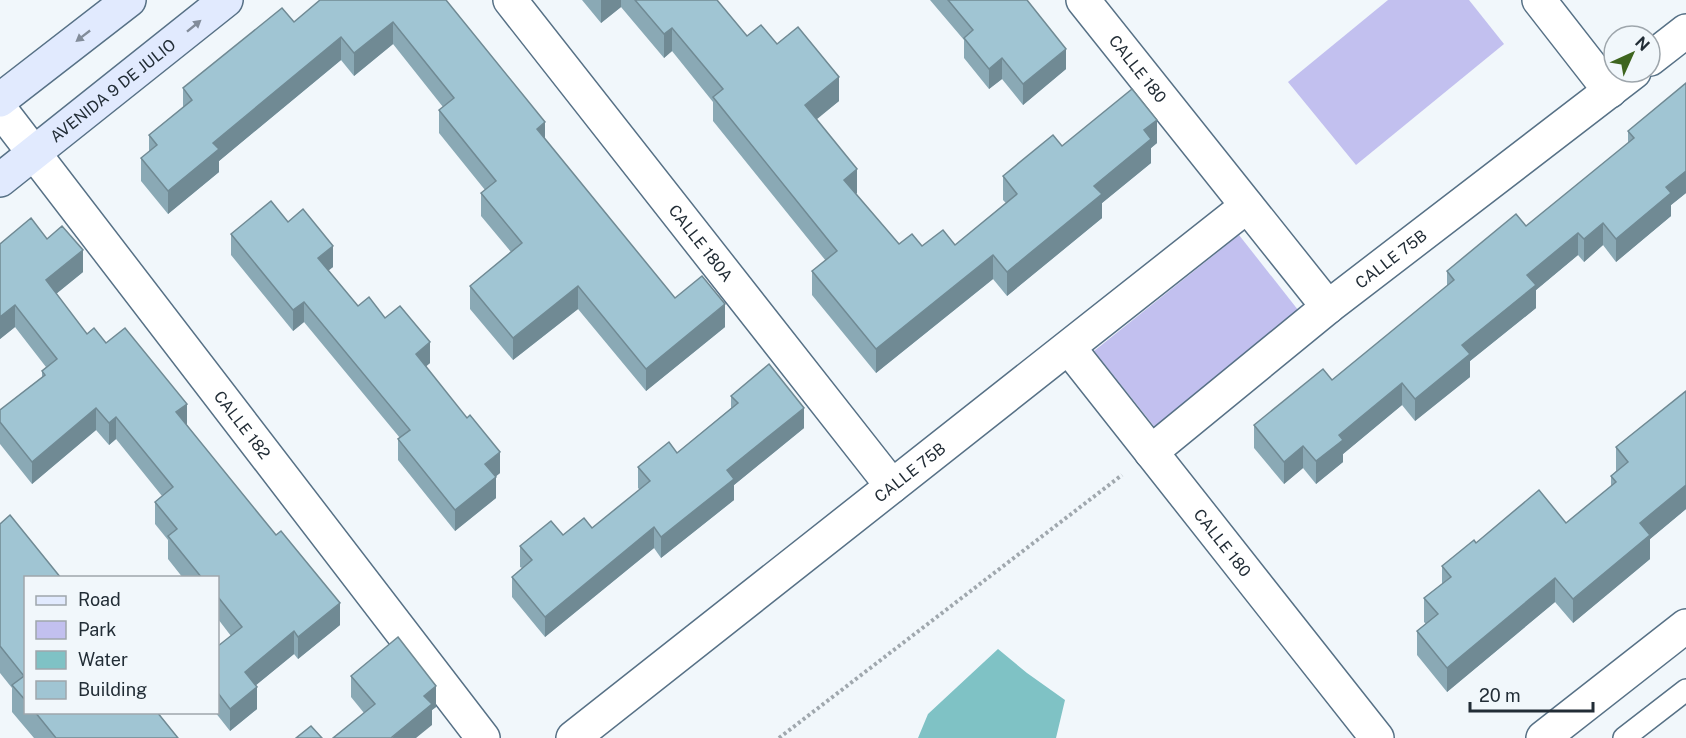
<svg xmlns="http://www.w3.org/2000/svg" width="1686" height="738" viewBox="0 0 1686 738" font-family="'Public Sans',sans-serif">
	<rect width="100%" height="100%" fill="#f1f7fb"/>
	<g fill="#c2c0ef">
		<polygon points="1388,0 1469,0 1504,44 1356,165 1288,82"/>
		<polygon points="1239,235 1302,315 1157,430 1094,351"/>
	</g>
	<polygon fill="#7fc2c5" points="998,649 1027,673 1065,700 1056,738 918,738 928,714"/>
	<g fill="none" stroke-linecap="round" stroke-linejoin="round">
		<defs>
			<polyline id="lane" points="1624,738 1686,690"/>
			<g id="street">
				<path id="s1" d="M 510,0 L 892,486"/>
				<path id="s2" d="M 1083,0 L 1328,307"/>
				<polyline points="1539,0 1610,91"/>
				<polyline points="1650,59 1686,31"/>
				<path id="s3" d="M 0,109 L 483,738"/>
				<path id="s4" d="M 1069,348 L 1377,738"/>
				<path id="s5" d="M 1151,452 L 1328,307 L 1634,72"/>
				<path id="s6" d="M 573,738 L 1247,206"/>
				<polyline points="1543,738 1686,626"/>
			</g>
			<g id="secondary">
				<polyline points="0,100 129,0"/>
				<path id="s7" d="M 0,180 L 226,0"/>
			</g>
		</defs>
		<use href="#lane" stroke="#577186" stroke-width="24"/>
		<use href="#street" stroke="#577186" stroke-width="36"/>
		<use href="#secondary" stroke="#577186" stroke-width="36"/>
		<polyline stroke="#a0a8ae" stroke-width="4" stroke-dasharray="3 3" stroke-linecap="butt" points="779,738 1122,475"/>
		<use href="#lane" stroke="#fff" stroke-width="21"/>
		<use href="#street" stroke="#fff" stroke-width="33"/>
		<use href="#secondary" stroke="#e1eafe" stroke-width="33"/>
	</g>
	<g fill="#8aa9b5">
		<polygon points="320,0 447,0 446,1 545,139 675,298 725,327 646,391 578,309 513,360 470,309 470,286 511,252 481,216 481,193 485,190 439,133 439,110 443,107 393,44 354,76 341,60 219,161 219,172 168,214 141,181 141,158 149,152 149,135 183,107 183,88 294,22"/>
		<polygon points="582,0 717,0 747,36 777,44 839,101 816,119 857,193 856,194 899,244 922,246 955,245 1006,203 1003,200 1003,176 1062,146 1157,143 1151,148 1151,163 1102,203 1102,218 1007,296 993,279 876,373 812,295 812,271 826,261 713,121 713,102 672,51 664,58 621,7 601,23"/>
		<polygon points="930,0 1027,0 1066,69 1023,105 1002,79 989,89 964,58 964,40"/>
		<polygon points="1686,83 1686,193 1671,205 1671,216 1616,262 1603,245 1584,262 1578,255 1536,290 1536,308 1470,361 1470,377 1415,421 1402,405 1343,454 1343,462 1316,484 1303,468 1284,484 1254,448 1254,425 1332,380 1447,286 1447,271 1526,226 1628,143 1628,131"/>
		<polygon points="288,222 333,267 328,270 358,306 385,318 430,363 426,366 500,473 495,477 496,498 455,531 398,460 398,439 400,438 304,322 293,331 231,255 231,234"/>
		<polygon points="0,244 83,272 56,294 87,334 106,343 187,425 340,625 298,659 294,654 256,685 257,709 230,731 215,712 218,712 218,646 231,636 218,619 218,578 183,578 168,559 168,540 155,524 155,502 162,496 116,439 109,445 96,430 32,484 0,444 0,410 42,377 42,371 46,367 15,327 0,339"/>
		<polygon points="1686,391 1686,509 1650,539 1650,559 1573,623 1555,602 1447,692 1417,655 1417,631 1426,624 1424,622 1424,598 1442,584 1442,566 1476,543 1566,523 1611,486 1611,476 1616,471 1616,447"/>
		<polygon points="731,396 804,428 734,485 734,500 661,558 654,548 545,637 512,597 512,577 522,568 520,567 520,546 592,528 640,490 638,488 638,467 677,453 731,408"/>
		<polygon points="0,524 26,578 26,712 157,712 178,738 34,738 12,712 12,688 0,673"/>
		<polygon points="351,676 436,707 432,710 432,725 364,713 351,697"/>
	</g>
	<g fill="#708a94">
		<polygon points="601,0 621,0 621,7 601,23"/>
		<polygon points="393,22 393,44 354,76 354,53"/>
		<polygon points="672,28 672,51 664,58 664,34"/>
		<polygon points="341,37 341,60 219,161 219,172 168,214 168,191 213,143"/>
		<polygon points="1066,49 1066,69 1023,105 1023,84"/>
		<polygon points="1002,58 1002,79 989,89 989,69"/>
		<polygon points="839,77 839,101 805,129 805,105"/>
		<polygon points="1157,120 1157,143 1151,148 1151,163 1102,203 1102,218 1007,296 1007,272 1094,186 1144,130"/>
		<polygon points="545,122 545,145 537,129"/>
		<polygon points="857,169 857,193 844,203 844,180"/>
		<polygon points="1686,171 1686,193 1671,205 1671,216 1616,262 1616,239 1666,187"/>
		<polygon points="1603,223 1603,245 1584,262 1584,239"/>
		<polygon points="1578,233 1578,255 1536,290 1536,308 1470,361 1470,377 1415,421 1415,399 1462,345 1527,275"/>
		<polygon points="333,246 333,267 318,279 318,258"/>
		<polygon points="83,250 83,272 46,302 46,280"/>
		<polygon points="993,255 993,279 876,373 876,349"/>
		<polygon points="578,286 578,309 513,360 513,338"/>
		<polygon points="304,302 304,322 293,331 293,310"/>
		<polygon points="725,304 725,327 646,391 646,369"/>
		<polygon points="15,305 15,327 0,339 0,317"/>
		<polygon points="430,342 430,363 416,375 416,354"/>
		<polygon points="1402,383 1402,405 1343,454 1343,462 1316,484 1316,461 1339,435"/>
		<polygon points="187,404 187,426 176,412"/>
		<polygon points="96,408 96,430 32,484 32,462"/>
		<polygon points="804,408 804,428 734,485 734,500 661,558 661,537 727,470"/>
		<polygon points="116,417 116,439 109,445 109,423"/>
		<polygon points="1303,446 1303,468 1284,484 1284,462"/>
		<polygon points="500,452 500,473 485,485 485,464"/>
		<polygon points="496,477 496,498 455,531 455,510"/>
		<polygon points="1686,485 1686,509 1650,539 1650,559 1573,623 1573,599 1640,523"/>
		<polygon points="654,527 654,548 545,637 545,617"/>
		<polygon points="1555,578 1555,602 1447,692 1447,668"/>
		<polygon points="340,603 340,625 298,659 298,637"/>
		<polygon points="294,631 294,654 245,694 245,672"/>
		<polygon points="436,686 436,707 432,710 432,725 416,738 392,738 424,696"/>
		<polygon points="257,687 257,709 230,731 230,709"/>
	</g>
	<g fill="#a0c5d3" stroke="#708a94" stroke-width="1.5">
		<polygon points="320,0 446,0 545,122 537,129 675,298 702,276 725,304 646,369 578,286 513,338 470,286 522,243 481,193 496,181 439,110 454,98 393,22 354,53 341,37 213,143 219,149 168,191 141,158 157,145 149,135 192,100 183,88 282,8 294,22"/>
		<polygon points="635,0 717,0 747,36 761,25 777,44 798,27 839,77 805,105 857,169 844,180 899,244 912,234 922,246 943,230 955,245 1017,194 1003,176 1053,135 1062,146 1132,89 1157,120 1144,130 1151,139 1094,186 1102,194 1007,272 993,255 876,349 812,271 837,251 713,97 723,89 672,28 664,34"/>
		<polygon points="948,0 1027,0 1066,49 1023,84 1002,58 989,69 964,38 973,30"/>
		<polygon points="1686,83 1686,171 1666,187 1671,193 1616,239 1603,223 1584,239 1578,233 1527,275 1536,285 1462,345 1470,354 1415,399 1402,383 1339,435 1343,440 1316,461 1303,446 1284,462 1254,425 1323,369 1332,380 1454,280 1447,271 1516,214 1526,226 1634,138 1628,131"/>
		<polygon points="271,201 288,222 303,209 333,246 318,258 358,306 369,297 385,318 400,306 430,342 416,354 467,418 470,415 500,452 485,464 496,477 455,510 398,439 410,430 304,302 293,310 231,234"/>
		<polygon points="31,218 47,239 62,226 83,250 46,280 87,334 94,328 106,343 125,328 187,404 176,412 276,535 281,531 340,603 298,637 294,631 245,672 257,687 230,709 218,693 218,646 242,627 218,597 218,578 202,578 168,536 177,529 155,502 173,487 116,417 109,423 96,408 32,462 0,422 0,410 45,375 42,371 57,359 15,305 0,317 0,244"/>
		<polygon points="769,364 804,408 727,470 734,479 661,537 654,527 545,617 512,577 532,560 520,546 551,521 563,535 584,518 592,528 650,481 638,467 669,442 677,453 738,403 731,396"/>
		<polygon points="1686,391 1686,485 1640,523 1650,535 1573,599 1555,578 1447,668 1417,631 1438,614 1424,598 1451,577 1442,566 1474,540 1476,543 1539,490 1566,523 1616,482 1611,476 1628,462 1616,447"/>
		<polygon points="10,515 61,578 26,578 26,701 12,685 24,676 0,646 0,524"/>
		<polygon points="398,637 436,686 424,696 432,704 392,737 392,738 333,738 375,704 351,676"/>
		<polygon points="35,712 157,712 178,738 56,738"/>
		<polygon points="311,726 322,738 296,738"/>
	</g>
	<defs><path id="oneway-solid" d="M-6-.8H1V-3.2L6.5 0L1 3.2V.8H-6Z" transform="scale(1.5)"/></defs>
	<g fill="#828c9a">
		<use href="#oneway-solid" transform="translate(194 26) rotate(-39)"/>
		<use href="#oneway-solid" transform="translate(83 36) rotate(142)"/>
	</g>
	<g text-anchor="middle" dominant-baseline="central" stroke-width="6" stroke-linejoin="round" paint-order="stroke">
		<g font-size="16" fill="#222d36" stroke="#f1f7fb">
			<text stroke="none"><textPath href="#s2" startOffset="88">CALLE 180</textPath></text>
			<text stroke="none"><textPath href="#s7" startOffset="144">AVENIDA 9 DE JULIO</textPath></text>
			<text stroke="none"><textPath href="#s1" startOffset="309">CALLE 180A</textPath></text>
			<text stroke="none"><textPath href="#s5" startOffset="308">CALLE 75B</textPath></text>
			<text stroke="none"><textPath href="#s3" startOffset="398">CALLE 182</textPath></text>
			<text stroke="none"><textPath href="#s6" startOffset="429">CALLE 75B</textPath></text>
			<text stroke="none"><textPath href="#s4" startOffset="248">CALLE 180</textPath></text>
		</g>
	</g>
	<rect x="24" y="576" width="195" height="138" fill="#f1f7fb" stroke="#9ea6ac" stroke-width="1.5"/>
	<rect x="36" y="596" width="30" height="9" fill="#e1eafe" stroke="#9ea6ac" stroke-width="1.5"/>
	<text x="78" y="606" font-size="18" fill="#222d36">Road</text>
	<rect x="36" y="621" width="30" height="18" fill="#c2c0ef" stroke="#9ea6ac" stroke-width="1.5"/>
	<text x="78" y="636" font-size="18" fill="#222d36">Park</text>
	<rect x="36" y="651" width="30" height="18" fill="#7fc2c5" stroke="#9ea6ac" stroke-width="1.5"/>
	<text x="78" y="666" font-size="18" fill="#222d36">Water</text>
	<rect x="36" y="681" width="30" height="18" fill="#a0c5d3" stroke="#9ea6ac" stroke-width="1.5"/>
	<text x="78" y="696" font-size="18" fill="#222d36">Building</text>
	<g transform="translate(1632 54) rotate(45)"><circle r="28" fill="#f1f7fb" stroke="#9ea6ac" stroke-width="1.5"/>
	<path d="M0-4.5L10 22L0 15L-10 22Z" fill="#3e651f"/>
	<text y="-9" font-size="16" font-weight="bold" text-anchor="middle" fill="#222d36">N</text>
	</g>
	<path d="M1470 702v9h123v-9" fill="none" stroke="#222d36" stroke-width="3"/>
	<text x="1479" y="702" font-size="18" fill="#222d36" stroke="#f1f7fb" stroke-width="4.5" paint-order="stroke">20 m</text>
</svg>
